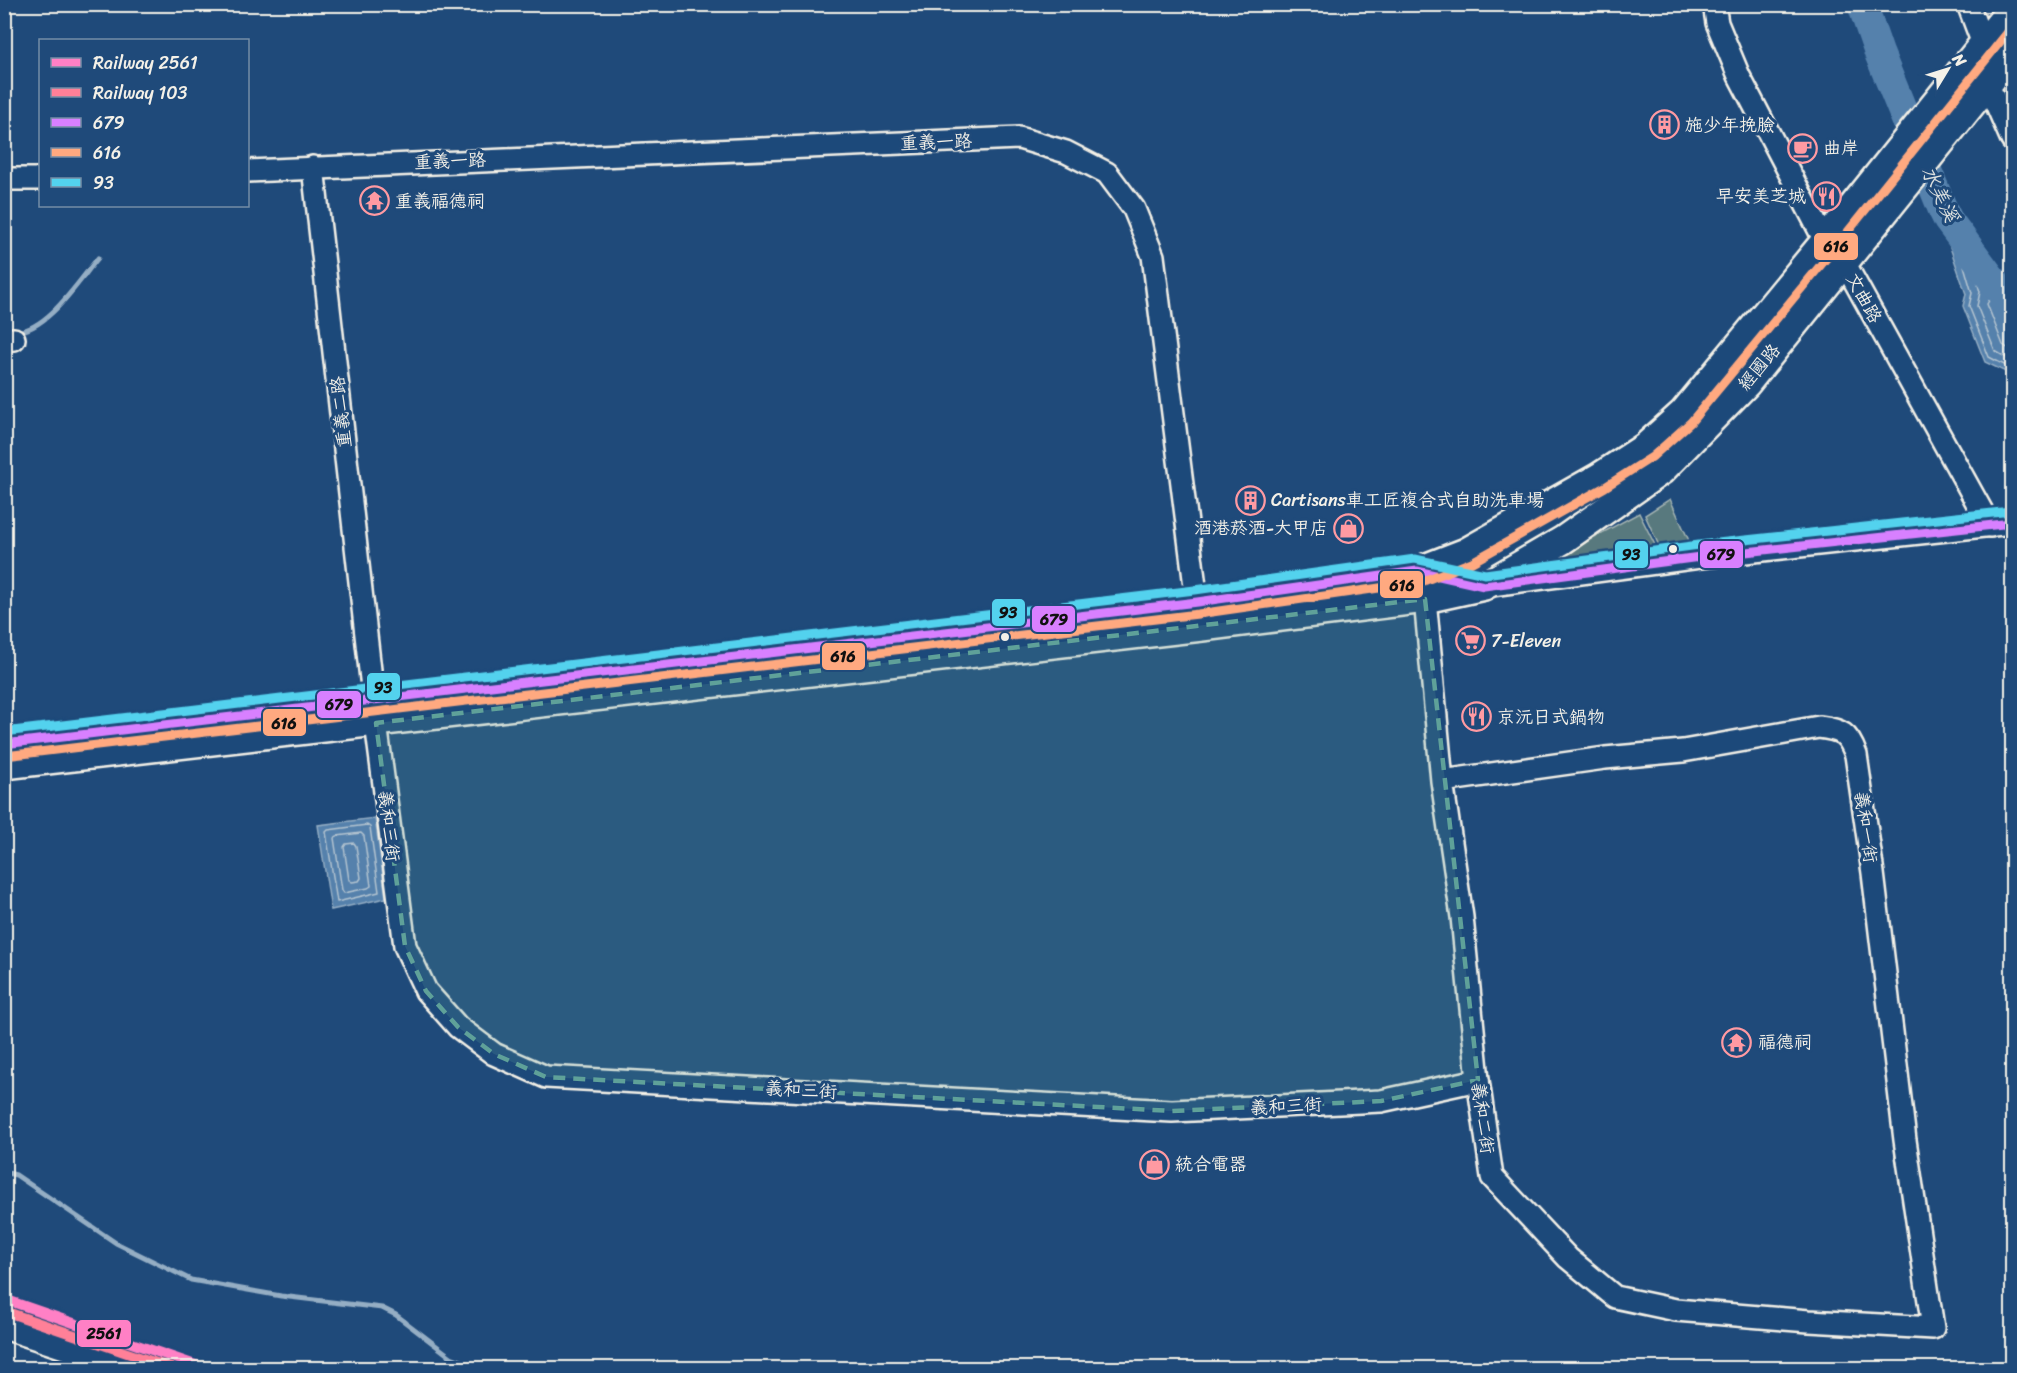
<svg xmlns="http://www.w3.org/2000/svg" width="2017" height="1373" viewBox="0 0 2017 1373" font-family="Sriracha,'LXGW WenKai TC',sans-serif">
	<rect width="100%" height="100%" fill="#1f4a7a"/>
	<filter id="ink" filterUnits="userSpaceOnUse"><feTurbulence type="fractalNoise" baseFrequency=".0167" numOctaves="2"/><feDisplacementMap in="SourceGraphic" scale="12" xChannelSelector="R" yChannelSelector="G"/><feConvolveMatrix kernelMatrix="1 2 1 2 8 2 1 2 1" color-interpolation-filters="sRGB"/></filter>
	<g filter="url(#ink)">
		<g fill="#59797e" stroke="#a6b5b3" stroke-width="1.5">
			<polygon points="1670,499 1690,543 1660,548 1645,515"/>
			<polygon points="1639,513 1658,551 1561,563 1559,556"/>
		</g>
		<g fill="#5581ac" stroke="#95aec4" stroke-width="1.5">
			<polygon points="1941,205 2012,288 2012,375 1985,362 1963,306 1966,294 1940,218"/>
			<polygon points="375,818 386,898 331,910 318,825"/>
		</g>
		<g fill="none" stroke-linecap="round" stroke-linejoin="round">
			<g stroke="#b4c4d0" stroke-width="1.5">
				<polyline points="2012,290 2006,288 1959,235 1955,235 1972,293 1969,306 1989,357 2012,369"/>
				<polyline points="2012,297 2002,294 1978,267 1973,267 1980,292 1977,306 1995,351 2012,361"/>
				<polyline points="2012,306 2002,304 1991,297 1987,304 2003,345 2012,351"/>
				<polygon points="367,825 370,827 379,892 337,902 326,832 328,830"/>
				<polygon points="361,833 364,836 371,886 368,888 344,893 342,890 334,838 337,836"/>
				<polygon points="354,843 356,846 361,878 359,881 352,882 349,880 344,847 346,844"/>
			</g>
			<g stroke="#95aec4" stroke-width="5">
				<path d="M 15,332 C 48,330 78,282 98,258"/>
				<polyline points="4,1172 16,1175 116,1243 191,1280 281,1296 382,1308 396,1315 451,1357 480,1368"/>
			</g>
			<polyline stroke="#5581ac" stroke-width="30" points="1862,4 1879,53 1943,210 1948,220 2012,306"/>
			<defs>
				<g id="minor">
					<polyline points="1714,4 1717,23 1739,76 1825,241 1844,262 1990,526"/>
					<polyline points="1968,4 1983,44 1988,85 2012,140"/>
					<polyline points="313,167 376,723 405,946 426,991 458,1027 494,1054 546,1077 1172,1111 1381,1101 1478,1080"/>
					<polyline points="248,171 1019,138 1066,152 1107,173 1134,209 1153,256 1197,602"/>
					<polyline points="4,179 40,179"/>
					<polyline points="4,340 14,339"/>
					<path d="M 1442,781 L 1605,758 L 1683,751 L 1819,727 C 1842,730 1848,733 1856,755 L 1873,873 L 1905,1140 L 1933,1328 L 1809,1321 L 1676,1310 L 1615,1297 L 1568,1258 L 1492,1177 L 1478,1080 L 1462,917 L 1442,781 L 1425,599 L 1417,571 L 1484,586 L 1700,557 L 2012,523"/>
					<polyline points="4,1328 125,1368"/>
				</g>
				<g id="major">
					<polyline points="4,744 1197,602 1417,571 1466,552 1599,477 1645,447 1683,413 1825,241 2012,8"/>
					<polyline points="4,765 1202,627 1425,599 1484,586 1563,540 1661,471 1747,383 2012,54"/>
				</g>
			</defs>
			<use href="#minor" stroke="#f4f1e8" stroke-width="26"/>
			<use href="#major" stroke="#f4f1e8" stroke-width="32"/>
			<use href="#minor" stroke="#1f4a7a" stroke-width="21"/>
			<use href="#major" stroke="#1f4a7a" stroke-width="27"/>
			<defs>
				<polyline id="bus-1" points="4,744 1197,602 1417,571 1484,586 1700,557 2012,523"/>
				<polyline id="bus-2" points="5,756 1198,614 1421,582 1472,562 1605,487 1652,457 1691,422 1834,249 2012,27"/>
				<polyline id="bus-3" points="4,732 1195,590 1415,559 1485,574 1699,545 2011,511"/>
			</defs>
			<use href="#bus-1" stroke="#1f4a7a" stroke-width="14"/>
			<use href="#bus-2" stroke="#1f4a7a" stroke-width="14"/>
			<use href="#bus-3" stroke="#1f4a7a" stroke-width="14"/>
			<use href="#bus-1" stroke="#d880ff" stroke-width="9"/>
			<use href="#bus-2" stroke="#ffa980" stroke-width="9"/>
			<use href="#bus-3" stroke="#53d2ee" stroke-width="9"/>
			<defs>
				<polyline id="rail-1" points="4,1299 204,1368"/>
				<polyline id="rail-2" points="4,1311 171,1368"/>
			</defs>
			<use href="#rail-1" stroke="#1f4a7a" stroke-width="15"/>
			<use href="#rail-2" stroke="#1f4a7a" stroke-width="15"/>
			<use href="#rail-1" stroke="#ff80c5" stroke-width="10"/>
			<use href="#rail-2" stroke="#ff8098" stroke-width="10"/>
		</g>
	</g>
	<path fill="#5fa199" fill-opacity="0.2" stroke="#5fa199" stroke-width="4.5" stroke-dasharray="12 8" stroke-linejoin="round" d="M 1425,599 L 1478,1080 L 1381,1101 L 1172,1111 L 546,1077 L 494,1054 L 458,1027 L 426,991 L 405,946 L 376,723 Z"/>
	<defs>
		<symbol id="building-ring" viewBox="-11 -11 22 22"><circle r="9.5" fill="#1f4a7a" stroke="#ff9aa2" stroke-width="1.5"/><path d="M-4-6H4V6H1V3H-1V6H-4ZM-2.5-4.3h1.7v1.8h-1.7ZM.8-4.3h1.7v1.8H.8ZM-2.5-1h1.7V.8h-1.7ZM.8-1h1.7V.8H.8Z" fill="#ff9aa2"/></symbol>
		<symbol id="cafe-ring" viewBox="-11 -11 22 22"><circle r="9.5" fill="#1f4a7a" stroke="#ff9aa2" stroke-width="1.5"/><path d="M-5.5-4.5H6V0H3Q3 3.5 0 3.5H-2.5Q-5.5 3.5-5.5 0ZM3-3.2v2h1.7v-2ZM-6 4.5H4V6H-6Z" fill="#ff9aa2"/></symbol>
		<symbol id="restaurant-ring" viewBox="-11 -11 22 22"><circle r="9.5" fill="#1f4a7a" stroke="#ff9aa2" stroke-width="1.5"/><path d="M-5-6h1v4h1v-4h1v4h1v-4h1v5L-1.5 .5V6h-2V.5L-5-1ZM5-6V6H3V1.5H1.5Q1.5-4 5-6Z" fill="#ff9aa2"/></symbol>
		<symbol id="temple-ring" viewBox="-11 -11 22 22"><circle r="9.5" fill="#1f4a7a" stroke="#ff9aa2" stroke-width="1.5"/><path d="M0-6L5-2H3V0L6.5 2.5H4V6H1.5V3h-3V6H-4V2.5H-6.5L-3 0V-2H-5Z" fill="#ff9aa2"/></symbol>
		<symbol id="shop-ring" viewBox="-11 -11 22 22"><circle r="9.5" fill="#1f4a7a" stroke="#ff9aa2" stroke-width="1.5"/><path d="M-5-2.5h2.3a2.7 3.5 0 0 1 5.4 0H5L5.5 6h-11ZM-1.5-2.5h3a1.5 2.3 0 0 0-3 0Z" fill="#ff9aa2"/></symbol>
		<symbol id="supermarket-ring" viewBox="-11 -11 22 22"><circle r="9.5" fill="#1f4a7a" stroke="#ff9aa2" stroke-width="1.5"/><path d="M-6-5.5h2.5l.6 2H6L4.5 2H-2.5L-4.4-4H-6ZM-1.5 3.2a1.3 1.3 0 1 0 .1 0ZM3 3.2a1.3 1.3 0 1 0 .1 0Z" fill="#ff9aa2"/></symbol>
	</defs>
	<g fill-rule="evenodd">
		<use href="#building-ring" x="1648" y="108" width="33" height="33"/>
		<use href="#cafe-ring" x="1786" y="132" width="33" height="33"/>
		<use href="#restaurant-ring" x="1810" y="180" width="33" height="33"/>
		<use href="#temple-ring" x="358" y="184" width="33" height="33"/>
		<use href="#building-ring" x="1234" y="484" width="33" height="33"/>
		<use href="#shop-ring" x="1332" y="512" width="33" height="33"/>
		<use href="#supermarket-ring" x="1454" y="624" width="33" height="33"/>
		<use href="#restaurant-ring" x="1460" y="700" width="33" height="33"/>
		<use href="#temple-ring" x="1720" y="1026" width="33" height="33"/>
		<use href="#shop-ring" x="1138" y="1148" width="33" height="33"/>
	</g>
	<g fill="#f4f1e8" stroke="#1f4a7a" stroke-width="2">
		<circle cx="1673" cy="549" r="5"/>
		<circle cx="1005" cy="637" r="5"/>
	</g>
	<g text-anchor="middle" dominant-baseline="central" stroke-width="6" stroke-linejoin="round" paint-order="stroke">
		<g font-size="18" fill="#f4f1e8" stroke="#1f4a7a" text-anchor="start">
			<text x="1685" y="125">施少年挽臉</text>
			<text x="1823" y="148">曲岸</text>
			<text x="1806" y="196" text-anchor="end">早安美芝城</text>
			<text x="395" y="201">重義福德祠</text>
			<text x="1271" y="500">Cartisans車工匠複合式自助洗車場</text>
			<text x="1328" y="528" text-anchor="end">酒港菸酒-大甲店</text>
			<text x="1491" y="641">7-Eleven</text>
			<text x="1497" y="717">京沅日式鍋物</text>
			<text x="1758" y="1042">福德祠</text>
			<text x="1175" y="1164">統合電器</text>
		</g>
		<g font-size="18" fill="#f4f1e8" stroke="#1f4a7a">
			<text transform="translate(936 142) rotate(-2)">重義一路</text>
			<text transform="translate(450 161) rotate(-2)">重義一路</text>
			<text transform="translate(1864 298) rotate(61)">文曲路</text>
			<text transform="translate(1759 367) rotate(-50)">經國路</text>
			<text transform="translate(341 412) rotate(-96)">重義二路</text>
			<text transform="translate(389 826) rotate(83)">義和三街</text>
			<text transform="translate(1866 827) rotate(82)">義和一街</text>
			<text transform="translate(801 1090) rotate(3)">義和三街</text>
			<text transform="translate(1286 1106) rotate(-3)">義和三街</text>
			<text transform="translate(1483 1118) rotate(82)">義和二街</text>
		</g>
		<g font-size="20" font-style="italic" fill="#dce0df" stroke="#1f4a7a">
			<text transform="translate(1940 194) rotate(64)">水美溪</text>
		</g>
	</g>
	<g stroke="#1f4a7a" stroke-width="2">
		<rect x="1813" y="232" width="46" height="29" rx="6" fill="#ffa980"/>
		<rect x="1614" y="540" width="35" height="29" rx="6" fill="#53d2ee"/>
		<rect x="1699" y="540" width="45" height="29" rx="6" fill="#d880ff"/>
		<rect x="1379" y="570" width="45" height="29" rx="6" fill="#ffa980"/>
		<rect x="991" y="598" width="35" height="29" rx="6" fill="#53d2ee"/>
		<rect x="1031" y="605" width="45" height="28" rx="6" fill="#d880ff"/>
		<rect x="821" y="642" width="45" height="29" rx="6" fill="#ffa980"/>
		<rect x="366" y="672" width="35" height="29" rx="6" fill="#53d2ee"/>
		<rect x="316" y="690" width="46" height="29" rx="6" fill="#d880ff"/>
		<rect x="262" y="708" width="45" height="29" rx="6" fill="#ffa980"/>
		<rect x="76" y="1319" width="56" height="29" rx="6" fill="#ff80c5"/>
	</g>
	<g font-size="16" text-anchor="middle" font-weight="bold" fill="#111">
		<text x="1836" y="252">616</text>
		<text x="1631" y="560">93</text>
		<text x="1721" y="560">679</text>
		<text x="1402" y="591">616</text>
		<text x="1008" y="618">93</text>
		<text x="1054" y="625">679</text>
		<text x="843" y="662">616</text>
		<text x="383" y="693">93</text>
		<text x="339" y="710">679</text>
		<text x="284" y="729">616</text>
		<text x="104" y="1339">2561</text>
	</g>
	<rect width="2017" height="1373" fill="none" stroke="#1f4a7a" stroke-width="24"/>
	<rect x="12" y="12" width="1993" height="1349" fill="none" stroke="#f4f1e8" stroke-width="2" filter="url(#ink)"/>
	<rect x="39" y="39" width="210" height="168" fill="#1f4a7a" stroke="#748da6" stroke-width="1.5"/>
	<rect x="51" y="58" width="30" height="9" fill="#ff80c5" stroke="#748da6" stroke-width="1.5"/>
	<text x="93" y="69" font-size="18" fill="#f4f1e8">Railway 2561</text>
	<rect x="51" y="88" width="30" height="9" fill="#ff8098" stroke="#748da6" stroke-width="1.5"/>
	<text x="93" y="99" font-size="18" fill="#f4f1e8">Railway 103</text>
	<rect x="51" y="118" width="30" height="9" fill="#d880ff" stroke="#748da6" stroke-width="1.5"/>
	<text x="93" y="129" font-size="18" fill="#f4f1e8">679</text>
	<rect x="51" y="148" width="30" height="9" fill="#ffa980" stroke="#748da6" stroke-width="1.5"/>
	<text x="93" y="159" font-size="18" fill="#f4f1e8">616</text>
	<rect x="51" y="178" width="30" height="9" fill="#53d2ee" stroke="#748da6" stroke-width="1.5"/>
	<text x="93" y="189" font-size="18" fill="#f4f1e8">93</text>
	<g transform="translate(1948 69) rotate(52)" stroke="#1f4a7a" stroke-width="4.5" paint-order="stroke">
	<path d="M0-4.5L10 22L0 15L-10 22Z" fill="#f4f1e8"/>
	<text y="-9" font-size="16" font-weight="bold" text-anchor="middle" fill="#f4f1e8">N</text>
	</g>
</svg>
